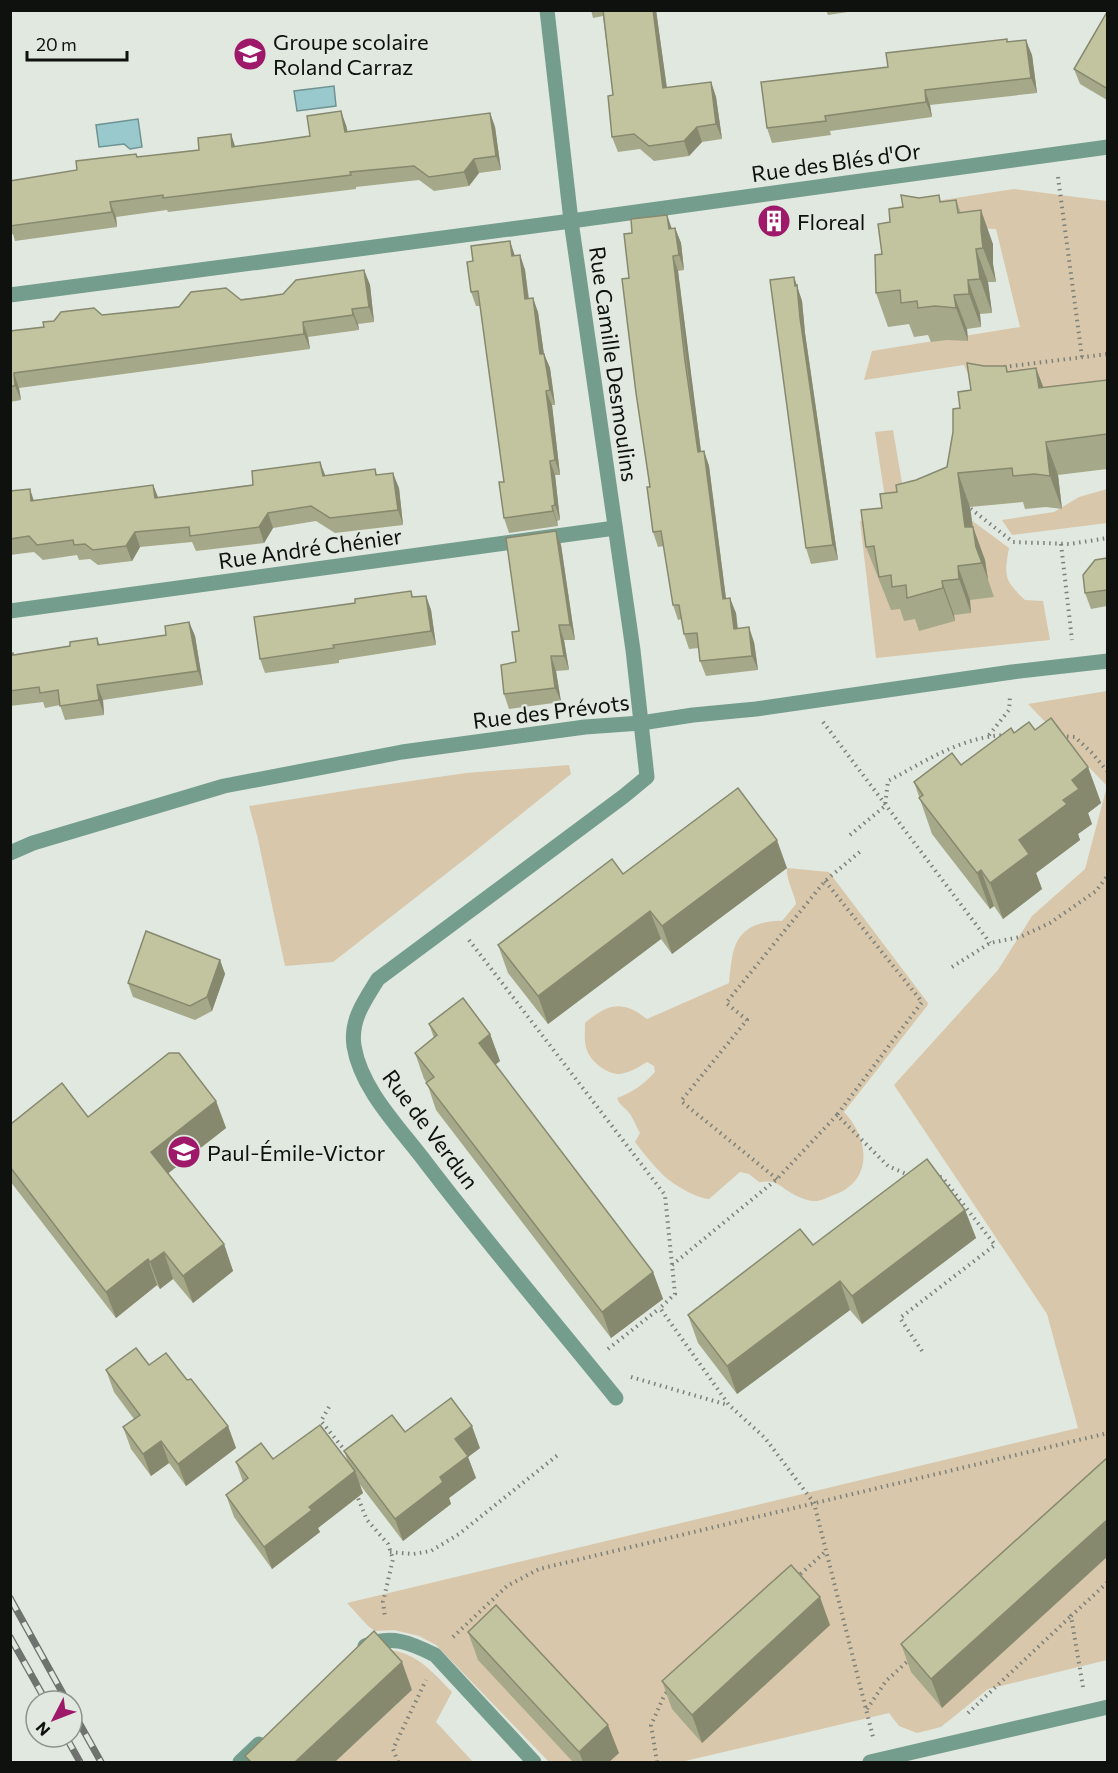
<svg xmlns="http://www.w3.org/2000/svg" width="1118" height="1773" viewBox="0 0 1118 1773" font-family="Commissioner,sans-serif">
	<rect width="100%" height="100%" fill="#e1e8e0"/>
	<g fill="#d8c7aa">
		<polygon points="1014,189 1107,201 1107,402 979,397 964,365 864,380 872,351 1020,327 996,229 890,225 890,208"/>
		<path d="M 893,430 L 908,518 L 922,515 L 917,480 L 1009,548 C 1004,576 1004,580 1025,600 L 1043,601 L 1050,640 L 876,658 L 860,521 L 888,518 L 875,432 Z"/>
		<polygon points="1107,489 1107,523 1012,535 1002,520 1054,512 1079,497"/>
		<polygon points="1107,691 1107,1660 988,1689 941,1727 917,1733 899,1726 889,1713 681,1762 549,1762 436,1645 419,1636 394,1630 375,1631 368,1626 347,1603 1078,1428 1047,1314 894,1085 998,970 1032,916 1085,869 1107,786 1028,704"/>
		<polygon points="569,765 571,774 474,852 333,962 285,966 257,835 249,806 363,788 466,773"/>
		<path d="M 787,868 L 829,872 L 928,1003 L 927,1006 L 844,1112 C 870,1139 874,1183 831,1196 C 826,1198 819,1202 814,1201 C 806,1201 794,1195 788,1191 C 783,1188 778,1183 772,1182 C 768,1181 763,1182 759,1182 L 749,1174 L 740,1172 L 709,1199 C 698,1199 672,1184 663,1175 C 653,1165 644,1154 635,1142 L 640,1133 C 636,1126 634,1120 630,1114 C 625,1107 620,1106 617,1098 C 633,1092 643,1085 655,1072 L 654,1066 L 647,1062 C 639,1067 630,1072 621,1074 C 607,1075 589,1061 586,1047 C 584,1039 585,1031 585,1023 C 608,1003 623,1000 647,1019 L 729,983 C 732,958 731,933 759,924 C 767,922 774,920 782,921 L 796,904 C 794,892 786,880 787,868 Z"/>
		<path d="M 389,1650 C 418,1653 433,1673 452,1692 L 436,1722 L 473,1762 L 335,1762 L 412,1690 Z"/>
	</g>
	<g fill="#99c9cc" stroke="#6f9293" stroke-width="1.5">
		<polygon points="334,86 336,106 297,111 294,91"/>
		<polygon points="138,119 142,147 130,149 124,144 99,147 96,125"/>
	</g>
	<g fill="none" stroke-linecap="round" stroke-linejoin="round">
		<g stroke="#7c817c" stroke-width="4" stroke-dasharray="1.5 4.5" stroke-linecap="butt">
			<polyline points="1058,177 1082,357"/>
			<polyline points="1004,367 1108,354"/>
			<polyline points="966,505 1013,542 1070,544 1108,538"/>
			<polyline points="1061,544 1072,640"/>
			<polyline points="823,722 990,943"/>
			<polyline points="989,735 1009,710 1010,697"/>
			<polyline points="1061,736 1075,737 1092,753 1108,772"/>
			<path d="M 850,835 L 885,806 L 888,781 C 926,761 961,737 1005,735"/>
			<polyline points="825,881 922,1002 837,1115"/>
			<polyline points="469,940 665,1195 675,1294 660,1308 729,1405 765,1438 814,1503 873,1737"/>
			<polyline points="952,967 990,943 1020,937 1050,923 1096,891 1108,875"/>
			<polyline points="777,1179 681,1101 747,1020 726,1003 825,881 862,850"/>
			<polyline points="672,1265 777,1179 837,1115 888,1166 911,1176"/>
			<polyline points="608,1349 660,1308"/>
			<polyline points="922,1351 900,1318 995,1245 942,1177 936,1177"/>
			<polyline points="631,1377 728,1405"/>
			<polyline points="329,1407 321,1421 347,1453"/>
			<polyline points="356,1493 367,1520 388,1544 393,1559 383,1602 385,1617"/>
			<polyline points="390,1552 413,1554 431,1551 459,1534 559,1454"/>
			<polyline points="796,1578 826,1551"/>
			<polyline points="453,1637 507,1586 539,1569 1108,1433"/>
			<polyline points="1083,1687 1071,1616 1108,1582"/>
			<polyline points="867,1709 886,1681 910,1659"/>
			<polyline points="968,1713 1071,1616"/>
			<polyline points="398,1762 393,1749 426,1680"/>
			<polyline points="657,1762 651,1725 665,1694 669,1690"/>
		</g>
		<g stroke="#749d8e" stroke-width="15">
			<path d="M 547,10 L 571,221 L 633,650 L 647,777 L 624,796 L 378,979 C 365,1000 350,1020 354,1046 C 361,1090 401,1129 427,1164 C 488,1244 553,1320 616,1398"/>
			<polyline points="10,295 571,221 1108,147"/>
			<polyline points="10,611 615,528"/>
			<polyline points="10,853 33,843 224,786 402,752 585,727 641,723 693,715 756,709 1012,672 1108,661"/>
			<path d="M 365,1646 C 391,1634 411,1643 435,1655 L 534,1762"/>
			<polyline points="240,1762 259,1744"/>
			<polyline points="870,1762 1108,1707"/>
		</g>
		<defs>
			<g id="rail">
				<polyline points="10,1598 67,1701"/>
				<polyline points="10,1637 46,1701"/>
				<polyline points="72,1710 101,1762"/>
				<polyline points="66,1737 80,1762"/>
			</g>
		</defs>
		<use href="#rail" stroke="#6e736e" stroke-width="7"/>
		<use href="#rail" stroke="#e1e8e0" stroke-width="4.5" stroke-dasharray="14" stroke-linecap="butt"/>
	</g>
	<g fill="#a6a989">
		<polygon points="229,10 244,10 230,12"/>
		<polygon points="591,10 656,10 667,88 711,82 716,97 722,139 702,142 689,156 654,161 640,149 618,152 612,137 613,95 603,16 593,18"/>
		<polygon points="826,10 861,10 828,15"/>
		<polygon points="1107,12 1107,100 1080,84 1074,69"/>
		<polygon points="1008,42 1032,55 1037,93 930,105 932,117 830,131 831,135 772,143 767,128 888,67"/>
		<polygon points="490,113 495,127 501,170 479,173 469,186 434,191 419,180 356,187 356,189 168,212 167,210 116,217 117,227 15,241 13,234 10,235 10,181 77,170 136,154 137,157 199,150 231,134 235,147 310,136 346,125 348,132"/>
		<polygon points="956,200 961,213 993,244 993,264 996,282 988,282 992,313 980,314 981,327 967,329 968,341 947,340 931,342 928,335 914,337 909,324 888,327 876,293 882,254 890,222 941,202"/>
		<polygon points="672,228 675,228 681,243 684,270 678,271 691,375 701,452 704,451 709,466 726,599 736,613 738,629 754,642 758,670 706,676 700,661 699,648 689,649 684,634 682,619 678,620 673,605 664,546 658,547 653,532 650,487"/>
		<polygon points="520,255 525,270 529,298 538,312 544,354 550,368 555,405 552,405 560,475 555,475 560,520 557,521 558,526 509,533 504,518 504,482 480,306 476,306 471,292 515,256"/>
		<polygon points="364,270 370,285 374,322 358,324 359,330 308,337 310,349 19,388 21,400 10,402 10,331 44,327 102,315 283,294"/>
		<polygon points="794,277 802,301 805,333 838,560 811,564 806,548"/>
		<polygon points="984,366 1006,366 1008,372 1036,368 1043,388 1107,380 1107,469 1058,475 1062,509 1046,507 1025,509 1023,502 970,507 973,527 985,560 988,580 994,597 970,600 971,613 954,615 955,621 919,631 915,619 904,621 900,609 891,610 866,547 882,508 897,492 916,480 947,467 960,408"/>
		<polygon points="375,469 377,475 399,488 403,525 335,533 316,521 273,528 264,543 196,551 192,542 140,547 132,561 98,565 90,559 79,560 77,555 43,560 34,552 10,555 10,491 34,500 153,485 158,497"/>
		<polygon points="556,531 561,545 575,640 564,640 569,670 556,671 561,702 509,709 504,694 516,662 519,631"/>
		<polygon points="1107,558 1107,606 1091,609 1085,593"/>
		<polygon points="411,591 413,597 426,596 431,610 436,645 339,660 339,663 265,673 260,659 355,603"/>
		<polygon points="189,622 195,636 203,685 103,700 104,715 65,720 60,705 45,708 43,702 10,706 10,654 13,655 70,646 97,638 100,645 166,635"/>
		<polygon points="1035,730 1088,767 1101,803 1088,813 1092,824 1078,834 1080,840 1036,873 1042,889 1003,919 994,906 990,909 932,834 914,782 961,765 1014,733"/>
		<polygon points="787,868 672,954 661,939 548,1024 508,973 498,945 623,874"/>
		<polygon points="220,960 225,974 212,1011 195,1020 133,997 128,983"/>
		<polygon points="429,1024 490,1034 500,1061 495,1065 653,1272 663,1299 611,1338 436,1110 427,1083 424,1079 415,1053 434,1038"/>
		<polygon points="216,1101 226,1128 168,1173 224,1244 233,1271 193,1303 173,1279 160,1289 157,1285 116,1318 10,1181 10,1122 12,1123 88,1117"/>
		<polygon points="965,1210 976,1238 862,1324 850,1310 737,1394 698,1343 688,1315 813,1245"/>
		<polygon points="149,1365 187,1380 228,1426 236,1448 186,1486 169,1463 151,1476 131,1449 123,1427 134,1419 114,1392 106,1370"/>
		<polygon points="405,1432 480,1448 468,1457 476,1478 449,1498 451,1504 403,1541 358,1482 363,1493 318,1528 320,1532 272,1569 234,1517 226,1495 243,1482 236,1462 273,1459 348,1462 344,1451"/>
		<polygon points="1107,1458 942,1708 911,1672 901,1644"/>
		<polygon points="830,1625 702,1743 672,1709 662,1681"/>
		<polygon points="468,1632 619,1753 609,1762 573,1762 478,1660"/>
	</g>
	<g fill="#87896f">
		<polygon points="653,10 656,10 669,104 663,88"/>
		<polygon points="1026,40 1032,55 1037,93 1031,78"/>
		<polygon points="711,82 716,97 722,139 716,124"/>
		<polygon points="925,90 930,105 932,117 926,102"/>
		<polygon points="341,111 346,125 350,147 345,132"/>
		<polygon points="490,113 495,127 501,170 496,156"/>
		<polygon points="697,127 702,142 689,156 684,141"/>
		<polygon points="231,134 236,149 232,147"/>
		<polygon points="474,159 479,173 469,186 464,172"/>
		<polygon points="110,202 116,217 117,227 112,212"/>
		<polygon points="981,210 993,244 993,264 996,282 983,248 981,230"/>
		<polygon points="667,215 672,229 669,229"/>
		<polygon points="675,228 681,243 684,270 679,255"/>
		<polygon points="510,241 515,256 512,256"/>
		<polygon points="976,249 988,282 992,313 980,279"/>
		<polygon points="520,255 525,270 530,313 525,299"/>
		<polygon points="673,256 678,271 703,467 698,452"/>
		<polygon points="364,270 370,285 374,322 369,307"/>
		<polygon points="794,277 802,301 805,333 838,560 833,545"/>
		<polygon points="968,280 980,314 981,327 969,294"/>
		<polygon points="954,295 967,329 968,341 956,308"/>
		<polygon points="533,298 538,312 546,369 540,354"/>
		<polygon points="352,309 358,324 359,330 353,315"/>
		<polygon points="303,322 308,337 310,349 304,334"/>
		<polygon points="544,354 550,368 555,405 550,390"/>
		<polygon points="1036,368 1049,402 1039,388"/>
		<polygon points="14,373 19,388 21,400 15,386"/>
		<polygon points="546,391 552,405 560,475 555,460"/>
		<polygon points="1046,442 1058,475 1062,509 1050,476"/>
		<polygon points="704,451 709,466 728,614 723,599"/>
		<polygon points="550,461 555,475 560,520 555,505"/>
		<polygon points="320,462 326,477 323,476"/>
		<polygon points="393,473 399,488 403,525 398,510"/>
		<polygon points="958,473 970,507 977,561 965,527"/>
		<polygon points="153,485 159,500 155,498"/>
		<polygon points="30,489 35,504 31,501"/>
		<polygon points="552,506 557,521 558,526 553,511"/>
		<polygon points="268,513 273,528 264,543 259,527"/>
		<polygon points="973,527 985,560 988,580 994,597 976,547"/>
		<polygon points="556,531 561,545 575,640 570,625"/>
		<polygon points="135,532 140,547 132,561 126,546"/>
		<polygon points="958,566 970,600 971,613 959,579"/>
		<polygon points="942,581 954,615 955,621 943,588"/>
		<polygon points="426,596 431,610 436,645 431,631"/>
		<polygon points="730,598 736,613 739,644 734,629"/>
		<polygon points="189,622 195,636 203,685 198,671"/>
		<polygon points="559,625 564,640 569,670 564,656"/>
		<polygon points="749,627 754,642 758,670 752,656"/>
		<polygon points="551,656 556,671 561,702 555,688"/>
		<polygon points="97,685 103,700 104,715 99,700"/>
		<polygon points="1088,767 1101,803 1088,813 1092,824 1078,834 1080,840 1036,873 1042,889 1003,919 990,883 1019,840 1063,800 1072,780"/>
		<polygon points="777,840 787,868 672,954 662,926"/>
		<polygon points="981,870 994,906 990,909 977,873"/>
		<polygon points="650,911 661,939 548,1024 538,996"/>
		<polygon points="220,960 225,974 212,1011 207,997"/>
		<polygon points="490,1034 500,1061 488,1070 479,1043"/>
		<polygon points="216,1101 226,1128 161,1179 151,1152"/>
		<polygon points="965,1210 976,1238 862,1324 852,1296"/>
		<polygon points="224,1244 233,1271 193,1303 183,1276"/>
		<polygon points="164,1252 173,1279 160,1289 150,1262"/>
		<polygon points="148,1259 157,1285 116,1318 106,1292"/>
		<polygon points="653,1272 663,1299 611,1338 602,1312"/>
		<polygon points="840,1281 850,1310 737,1394 727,1366"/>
		<polygon points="228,1426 236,1448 186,1486 178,1464"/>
		<polygon points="472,1426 480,1448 468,1457 476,1478 449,1498 451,1504 403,1541 395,1519 440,1477 455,1439"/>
		<polygon points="161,1441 169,1463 151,1476 143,1454"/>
		<polygon points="355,1471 363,1493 318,1528 320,1532 272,1569 264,1547 309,1507"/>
		<polygon points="1107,1520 1107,1557 942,1708 931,1679"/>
		<polygon points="820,1597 830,1625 702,1743 692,1715"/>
		<polygon points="402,1662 412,1690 335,1762 295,1762"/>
		<polygon points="608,1725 619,1753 609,1762 583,1762 579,1752"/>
	</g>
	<g fill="#c1c49f" stroke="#87896f" stroke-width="1.5">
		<polygon points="603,10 653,10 663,88 711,82 716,124 697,127 684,141 649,146 634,134 612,137 608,96 613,95"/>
		<polygon points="1107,12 1107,85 1106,88 1074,69"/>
		<polygon points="1007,39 1007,42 1026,40 1031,78 925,90 926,102 825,116 826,121 767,128 761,82 888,67 886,53"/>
		<polygon points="341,111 345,132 490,113 496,156 474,159 464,172 429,177 414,166 350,172 351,175 163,198 163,195 110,202 112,212 10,226 10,181 77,170 76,161 136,154 137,157 199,150 198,138 231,134 232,147 310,136 307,116"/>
		<polygon points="901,195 919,198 939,195 940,202 956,200 958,213 981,210 981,230 983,248 976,249 980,279 968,280 969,294 954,295 956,308 935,306 918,308 917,301 901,303 900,290 876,293 875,255 882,254 878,224 890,222 889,209 903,207"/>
		<polygon points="667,215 669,229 675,228 679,255 673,256 685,361 698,452 704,451 723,599 730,598 734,629 749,627 752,656 700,661 697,633 684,634 679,605 673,605 661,531 653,532 647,487 650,487 636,393 622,279 629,278 624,234 632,233 631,219"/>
		<polygon points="510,241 512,256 520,255 525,299 533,298 540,354 544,354 550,390 546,391 555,460 550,461 555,505 552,506 553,511 504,518 499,482 504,482 478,291 471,292 467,262 473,261 471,246"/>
		<polygon points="364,270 369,307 352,309 353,315 303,322 304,334 14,373 15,386 10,386 10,331 44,327 43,322 54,321 61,312 94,308 102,315 179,307 191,292 226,288 241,300 264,297 283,294 296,280"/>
		<polygon points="794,277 795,286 797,285 800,318 833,545 806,548 770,280"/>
		<polygon points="967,363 984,366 1006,366 1007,372 1036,368 1039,388 1107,380 1107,434 1046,442 1050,476 1034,474 1013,476 1012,468 958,473 965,527 973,527 976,547 982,563 958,566 959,579 942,581 943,588 907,598 906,585 892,587 891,575 879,577 874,546 866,547 861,510 882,508 880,494 897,492 896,485 916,480 947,467 953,432 953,409 960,408 958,392 971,390"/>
		<polygon points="320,462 323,476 375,469 376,475 393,473 398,510 330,518 311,506 268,513 259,527 190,536 189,527 135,532 126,546 93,550 85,544 74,545 73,540 37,545 29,536 10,539 10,491 30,489 31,501 153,485 155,498 253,485 252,471"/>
		<polygon points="556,531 570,625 559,625 564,656 551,656 555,688 504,694 501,665 516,662 512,632 519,631 506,538"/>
		<polygon points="1107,558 1107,590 1085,593 1083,575 1095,560"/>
		<polygon points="411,591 412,597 426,596 431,631 333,645 334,648 260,659 254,617 355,603 355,599"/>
		<polygon points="189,622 198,671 97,685 99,700 60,706 58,690 40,693 39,687 10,691 10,654 13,653 13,655 70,646 70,642 97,638 98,645 166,635 165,626"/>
		<polygon points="1051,718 1088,767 1072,780 1079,789 1063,800 1067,804 1019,840 1029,854 990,883 981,870 977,873 919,798 923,795 914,782 952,753 961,765 1011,728 1014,733 1029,722 1035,730"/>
		<polygon points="738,788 777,840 662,926 650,911 538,996 498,945 612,859 623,874"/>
		<polygon points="146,931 220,960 207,997 190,1006 128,983"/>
		<polygon points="463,998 490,1034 479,1043 653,1272 602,1312 426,1083 434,1077 415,1053 437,1035 429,1024"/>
		<polygon points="169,1053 179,1053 216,1101 151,1152 224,1244 183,1276 164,1252 150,1262 148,1259 106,1292 10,1167 10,1122 12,1123 62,1083 88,1117"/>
		<polygon points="927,1159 965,1210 852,1296 840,1281 727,1366 688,1315 800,1229 813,1245"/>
		<polygon points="136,1348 149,1365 166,1353 187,1380 191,1379 228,1426 178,1464 161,1441 143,1454 123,1427 140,1415 106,1370"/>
		<polygon points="451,1398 472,1426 455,1439 468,1456 440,1477 443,1482 395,1519 344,1451 392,1415 405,1432"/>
		<polygon points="320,1425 355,1471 309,1507 312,1510 264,1547 226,1495 248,1478 236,1462 261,1443 273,1459"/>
		<polygon points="1107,1458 1107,1520 931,1679 901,1644"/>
		<polygon points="791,1565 820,1597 692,1715 662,1681"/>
		<polygon points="496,1605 608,1725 579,1752 468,1632"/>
		<polygon points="374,1631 402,1662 295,1762 251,1762 245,1756"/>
	</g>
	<defs>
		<symbol id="school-disc" viewBox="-11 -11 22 22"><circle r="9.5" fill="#9e1969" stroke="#e1e8e0"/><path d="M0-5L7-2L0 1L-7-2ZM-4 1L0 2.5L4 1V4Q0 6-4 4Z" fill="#fff"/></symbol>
		<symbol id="building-disc" viewBox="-11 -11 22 22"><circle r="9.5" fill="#9e1969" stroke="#e1e8e0"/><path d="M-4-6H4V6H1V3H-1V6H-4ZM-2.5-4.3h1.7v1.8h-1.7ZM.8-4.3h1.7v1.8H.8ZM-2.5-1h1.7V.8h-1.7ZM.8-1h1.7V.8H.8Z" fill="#fff"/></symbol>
	</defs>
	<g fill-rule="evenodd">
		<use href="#school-disc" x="231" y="35" width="38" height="38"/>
		<use href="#building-disc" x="755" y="202" width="38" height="38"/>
		<use href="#school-disc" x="165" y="1133" width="38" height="38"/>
	</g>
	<g text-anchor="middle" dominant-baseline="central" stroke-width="4.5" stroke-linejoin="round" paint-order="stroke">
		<g font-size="22" fill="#0e110e" stroke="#e1e8e0" text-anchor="start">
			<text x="273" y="41">Groupe scolaire<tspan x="273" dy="25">Roland Carraz</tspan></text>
			<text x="797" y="221">Floreal</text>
			<text x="207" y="1152">Paul-Émile-Victor</text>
		</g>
		<g font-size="22" fill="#0e110e" stroke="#e1e8e0">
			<text transform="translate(836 162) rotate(-8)">Rue des Blés d'Or</text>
			<text transform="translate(614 364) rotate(82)">Rue Camille Desmoulins</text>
			<text transform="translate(310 548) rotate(-8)">Rue André Chénier</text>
			<text transform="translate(551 711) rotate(-7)">Rue des Prévots</text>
			<text transform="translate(431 1129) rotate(53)">Rue de Verdun</text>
		</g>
	</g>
	<rect width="1118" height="1773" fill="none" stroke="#0e110e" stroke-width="24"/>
	<g transform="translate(54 1719) rotate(228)"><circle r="28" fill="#e1e8e0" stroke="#8d928c" stroke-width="1.5"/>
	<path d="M0-4.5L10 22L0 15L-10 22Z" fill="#9e1969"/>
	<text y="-9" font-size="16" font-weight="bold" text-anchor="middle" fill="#0e110e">N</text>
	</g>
	<path d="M27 51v9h100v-9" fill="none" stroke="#0e110e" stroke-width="3"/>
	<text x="36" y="51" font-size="18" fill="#0e110e" stroke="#e1e8e0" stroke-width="4.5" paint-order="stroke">20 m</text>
</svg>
